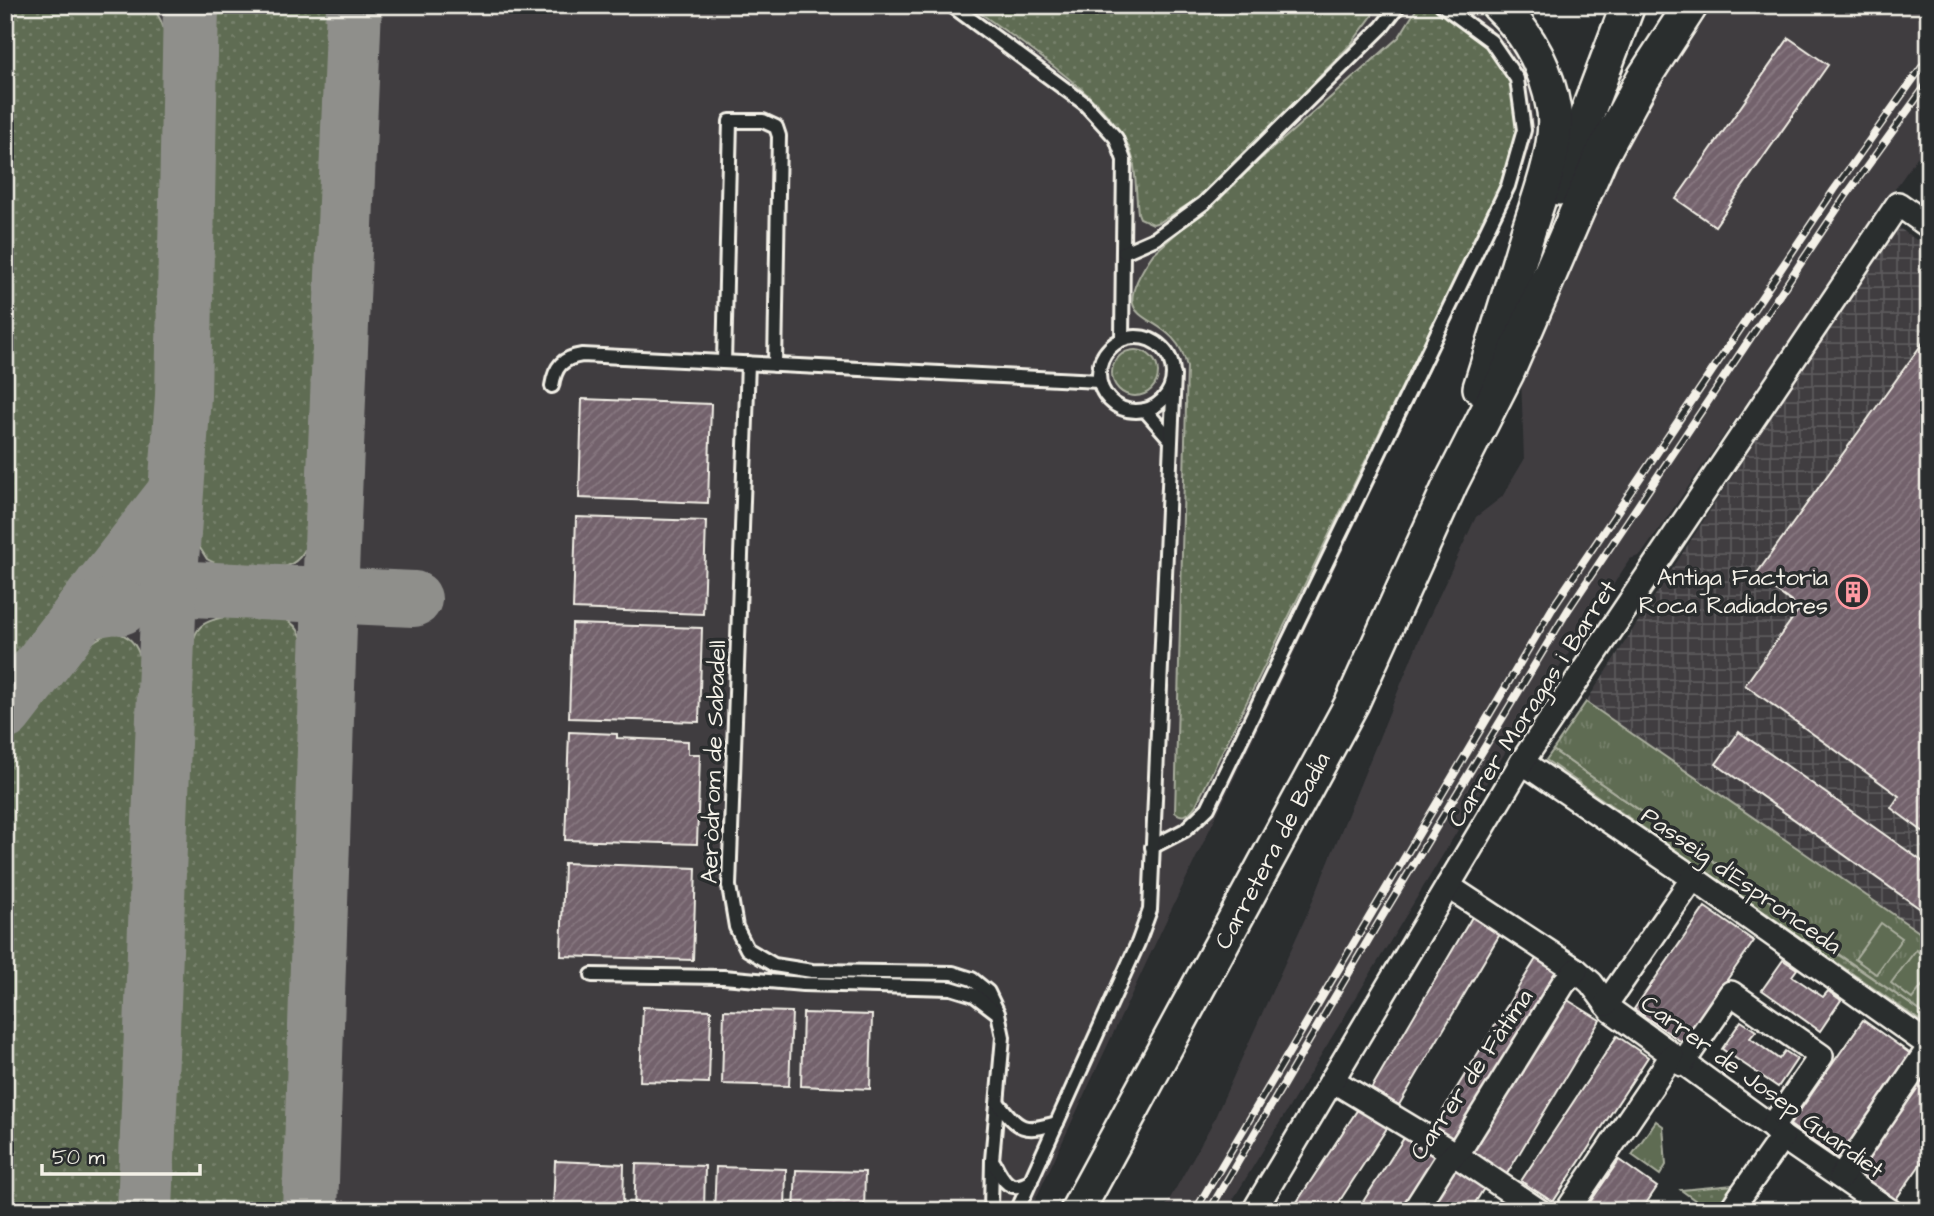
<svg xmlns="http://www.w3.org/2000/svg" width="1934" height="1216" viewBox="0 0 1934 1216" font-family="'Architects Daughter',sans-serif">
	<defs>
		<pattern id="industrial-grid" width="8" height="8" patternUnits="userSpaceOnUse" patternTransform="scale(1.75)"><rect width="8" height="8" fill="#403d41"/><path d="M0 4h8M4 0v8" fill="none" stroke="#5c5a5c"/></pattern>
		<pattern id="grass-dots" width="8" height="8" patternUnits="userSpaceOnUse" patternTransform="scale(1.75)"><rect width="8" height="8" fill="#5f6c53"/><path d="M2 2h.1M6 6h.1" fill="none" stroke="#77816c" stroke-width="1.8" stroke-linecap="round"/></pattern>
		<pattern id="park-tufts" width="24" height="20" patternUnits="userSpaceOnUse" patternTransform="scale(1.75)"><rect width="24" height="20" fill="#5f6c53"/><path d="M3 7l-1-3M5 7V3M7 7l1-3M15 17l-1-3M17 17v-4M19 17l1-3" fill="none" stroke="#77816c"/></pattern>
		<pattern id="building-hatch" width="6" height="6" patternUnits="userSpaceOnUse" patternTransform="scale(1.75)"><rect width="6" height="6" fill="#73626c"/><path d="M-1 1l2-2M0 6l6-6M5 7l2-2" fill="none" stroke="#887981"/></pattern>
	</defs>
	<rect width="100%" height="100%" fill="#2a2d2e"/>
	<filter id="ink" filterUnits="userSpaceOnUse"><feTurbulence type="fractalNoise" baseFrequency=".0143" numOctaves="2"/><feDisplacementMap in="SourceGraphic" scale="14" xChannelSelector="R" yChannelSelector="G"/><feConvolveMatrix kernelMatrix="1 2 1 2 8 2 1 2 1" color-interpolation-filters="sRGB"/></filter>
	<g filter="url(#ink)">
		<g fill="#403d41">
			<polygon points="5,5 1465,5 1483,18 1515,52 1531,92 1535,134 1515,190 1163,927 1030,1211 5,1211"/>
			<polygon points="1715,5 1929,5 1929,140 1641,555 1630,559 1517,733 1226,1211 1163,1211 1212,1124 1308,912 1423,630 1476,517 1502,497 1524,460 1521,377 1596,202 1660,84"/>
		</g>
		<polygon fill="url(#industrial-grid)" points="1895,225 1929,249 1929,939 1586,702"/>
		<g fill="url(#grass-dots)" stroke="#aaae9e" stroke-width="2">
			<path d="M 5,5 L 149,5 C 168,19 167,51 170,73 L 156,452 L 153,482 L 139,509 L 5,681 Z"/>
			<path d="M 208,5 L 337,5 L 318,496 C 311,540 309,575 254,570 C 238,569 220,567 207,559 L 198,545 L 190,485 Z"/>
			<path d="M 969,5 L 1374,5 L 1372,16 L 1351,44 L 1281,117 L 1200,197 L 1160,222 L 1153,224 L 1140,218 L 1138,213 C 1136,196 1136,176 1133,159 C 1120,103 1014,39 969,5 Z"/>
			<path d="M 1419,5 L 1441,5 L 1484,38 L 1512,80 L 1518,129 L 1512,154 L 1492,204 L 1196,805 C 1190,813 1184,820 1175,812 L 1187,367 C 1174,303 1096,336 1153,254 L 1399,37 Z"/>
			<circle cx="1135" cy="373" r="23"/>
			<path d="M 249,612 C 262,614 276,614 287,620 C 314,635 310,689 311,717 L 293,1211 L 164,1211 L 185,676 C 198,618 192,624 249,612 Z"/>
			<path d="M 110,632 C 146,632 145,681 147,708 L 129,1211 L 5,1211 L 5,746 L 69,665 L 94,641 Z"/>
			<polygon points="1553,750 1840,949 1837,954 1929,1017 1929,1027 1546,760"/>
			<polygon points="1734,1185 1715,1211 1710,1211 1681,1190"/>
		</g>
		<g fill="url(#park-tufts)" stroke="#aaae9e" stroke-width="2">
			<polygon points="1586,702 1929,939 1929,1017 1837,953 1840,949 1553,750"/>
			<polygon points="1656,1121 1663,1126 1666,1165 1660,1175 1632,1155"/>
		</g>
		<g fill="#5f6c53" stroke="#aaae9e" stroke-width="2">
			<polygon points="1881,923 1902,938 1876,974 1855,959"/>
			<polygon points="1916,950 1929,960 1929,977 1912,999 1891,983"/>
		</g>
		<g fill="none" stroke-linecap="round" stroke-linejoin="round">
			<g stroke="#8f8f8b" stroke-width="56">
				<polyline points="175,493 83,611 130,592 169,588 414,599"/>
				<polyline points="5,712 83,611 115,606 121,607"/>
				<polyline points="145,1211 169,588 183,396 191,5"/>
				<polyline points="310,1211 330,595 354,5"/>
			</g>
		</g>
		<g fill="url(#building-hatch)" stroke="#f4f1e8" stroke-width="2">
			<polygon points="1789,38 1828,65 1715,226 1676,199"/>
			<polygon points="1929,334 1929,836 1891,808 1899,796 1745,685 1800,608 1755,576"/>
			<polygon points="582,399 711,404 708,503 579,498"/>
			<polygon points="576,517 706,521 703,614 573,609"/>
			<polygon points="572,624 702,628 699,722 569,718"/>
			<polygon points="569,732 617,734 617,738 688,741 688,754 700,754 697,844 565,840"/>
			<polygon points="1739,732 1929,866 1929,915 1716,764"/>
			<polygon points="564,863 696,868 693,960 561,956"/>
			<polygon points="1705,907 1754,941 1683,1043 1634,1009"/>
			<polygon points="1472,917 1500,934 1399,1105 1371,1089"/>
			<polygon points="1537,957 1557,969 1452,1143 1431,1130"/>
			<polygon points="1783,960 1797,969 1792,976 1823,997 1828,991 1841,1000 1820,1031 1762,990"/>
			<polygon points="1566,999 1600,1020 1505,1177 1471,1156"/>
			<polygon points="643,1007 711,1010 709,1083 640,1081"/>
			<polygon points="724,1010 792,1012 789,1086 722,1084"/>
			<polygon points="803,1013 872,1015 870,1089 801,1086"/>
			<polygon points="1863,1020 1915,1057 1843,1162 1790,1125"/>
			<polygon points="1741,1021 1756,1031 1750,1038 1779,1059 1785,1051 1797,1059 1778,1087 1722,1049"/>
			<polygon points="1617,1036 1648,1057 1553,1202 1521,1181"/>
			<polygon points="1925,1074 1929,1076 1929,1152 1894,1202 1855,1175"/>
			<polygon points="1360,1106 1389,1125 1333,1211 1291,1211"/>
			<polygon points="1406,1135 1437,1156 1400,1211 1357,1211"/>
			<polygon points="1619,1160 1657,1187 1641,1211 1584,1211"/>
			<polygon points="555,1161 624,1164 623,1211 553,1211"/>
			<polygon points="1451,1163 1486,1185 1470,1211 1421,1211"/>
			<polygon points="636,1164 705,1166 704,1211 634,1211"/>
			<polygon points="716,1167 786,1169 785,1211 714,1211"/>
			<polygon points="796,1170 865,1172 864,1211 794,1211"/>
		</g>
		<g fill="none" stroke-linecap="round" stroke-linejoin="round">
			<defs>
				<g id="lane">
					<polyline points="951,5 1084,103 1116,138 1124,160 1122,339"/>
					<polyline points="1124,252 1156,238 1204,203 1382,27 1399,5"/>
					<circle cx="1136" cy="374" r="37"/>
					<polyline points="724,362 730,121 763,121 776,127 779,136 775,365"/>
					<polyline points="748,363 729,886 736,927 747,949 774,965 812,971 953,973 972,979 988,992 998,1013 1003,1037 992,1160 991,1211"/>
					<path d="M 552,386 C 555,367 562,358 582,355 L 1099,381"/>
					<polyline points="1145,410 1171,440"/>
					<polyline points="1152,847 1185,830 1208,808 1508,186 1524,130 1517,79 1491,41 1442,5"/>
					<polyline points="592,975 723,977 803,984 951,988 974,995 995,1011"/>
					<path d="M 998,1103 C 1020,1130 1023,1133 1057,1123"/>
					<path d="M 994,1163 C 1003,1181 1010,1194 1031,1181"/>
					<polyline points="1017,1211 1138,943 1150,910 1174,375"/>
				</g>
				<g id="street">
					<polyline points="1522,762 1693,878 1929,1045"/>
					<polyline points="1448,886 1576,970 1591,983 1612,1011 1772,1127 1782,1137 1890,1211"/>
					<polyline points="1606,1004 1693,878"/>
					<polyline points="1682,1064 1731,993 1821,1056 1772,1127"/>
					<polyline points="1332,1080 1453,1153 1539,1211"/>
					<polyline points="1841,1177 1929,1048"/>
					<polyline points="1254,1211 1522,762 1898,204 1929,226"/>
					<polyline points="1414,1211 1444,1164 1461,1148 1563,984 1576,970"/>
					<polyline points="1567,1211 1672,1056"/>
					<polyline points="1730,1211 1782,1137"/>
				</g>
				<g id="secondary">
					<polyline points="1559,188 1628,5"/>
					<path d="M 1480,388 C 1496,337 1512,286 1527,235 C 1538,200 1559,148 1554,111 C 1547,68 1529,34 1498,5"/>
					<polyline points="1077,1211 1352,703 1451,483 1507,373 1600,158 1643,79 1691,5"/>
				</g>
			</defs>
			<use href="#lane" stroke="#f4f1e8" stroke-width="18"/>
			<use href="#street" stroke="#f4f1e8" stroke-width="28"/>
			<use href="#secondary" stroke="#f4f1e8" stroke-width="38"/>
			<use href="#lane" stroke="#2a2d2e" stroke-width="12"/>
			<use href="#street" stroke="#2a2d2e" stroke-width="23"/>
			<use href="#secondary" stroke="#2a2d2e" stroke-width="33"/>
			<defs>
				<g id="rail">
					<polyline points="1195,1211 1555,604 1834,190 1929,57"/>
					<polyline points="1209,1211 1383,915 1568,610 1845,197 1929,81"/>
				</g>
			</defs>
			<use href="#rail" stroke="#f4f1e8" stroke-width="8"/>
			<use href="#rail" stroke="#2a2d2e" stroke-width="5" stroke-dasharray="16" stroke-linecap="butt"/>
		</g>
	</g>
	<defs>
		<symbol id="building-ring" viewBox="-11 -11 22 22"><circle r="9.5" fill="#2a2d2e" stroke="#ff9aa2" stroke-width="1.5"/><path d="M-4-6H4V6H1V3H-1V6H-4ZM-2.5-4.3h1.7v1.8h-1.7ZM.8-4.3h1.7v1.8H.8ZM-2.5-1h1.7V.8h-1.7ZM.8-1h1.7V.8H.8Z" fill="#ff9aa2"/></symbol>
	</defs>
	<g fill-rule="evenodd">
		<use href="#building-ring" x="1834" y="573" width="38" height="38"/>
	</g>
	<g text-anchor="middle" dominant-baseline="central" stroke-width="7" stroke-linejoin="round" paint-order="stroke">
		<g font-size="24" fill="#f4f1e8" stroke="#2a2d2e" text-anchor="end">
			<text x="1828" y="578">Antiga Factoria<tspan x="1828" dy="28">Roca Radiadores</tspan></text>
		</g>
		<g font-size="24" fill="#f4f1e8" stroke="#2a2d2e">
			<text transform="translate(1533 704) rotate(-57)">Carrer Moragas i Barret</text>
			<text transform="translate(714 762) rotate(-88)">Aeròdrom de Sabadell</text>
			<text transform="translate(1273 851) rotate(-62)">Carretera de Badia</text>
			<text transform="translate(1741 881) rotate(35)">Passeig d'Espronceda</text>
			<text transform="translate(1472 1075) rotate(-56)">Carrer de Fàtima</text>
			<text transform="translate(1762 1087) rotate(36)">Carrer de Josep Guardiet</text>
		</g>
	</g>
	<rect width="1934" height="1216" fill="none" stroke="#2a2d2e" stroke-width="28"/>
	<rect x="14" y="14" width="1906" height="1188" fill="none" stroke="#f4f1e8" stroke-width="2.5" filter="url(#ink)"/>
	<path d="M42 1164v10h158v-10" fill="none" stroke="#f4f1e8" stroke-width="3.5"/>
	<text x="52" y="1164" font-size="21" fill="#f4f1e8" stroke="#2a2d2e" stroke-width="5" paint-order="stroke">50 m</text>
</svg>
